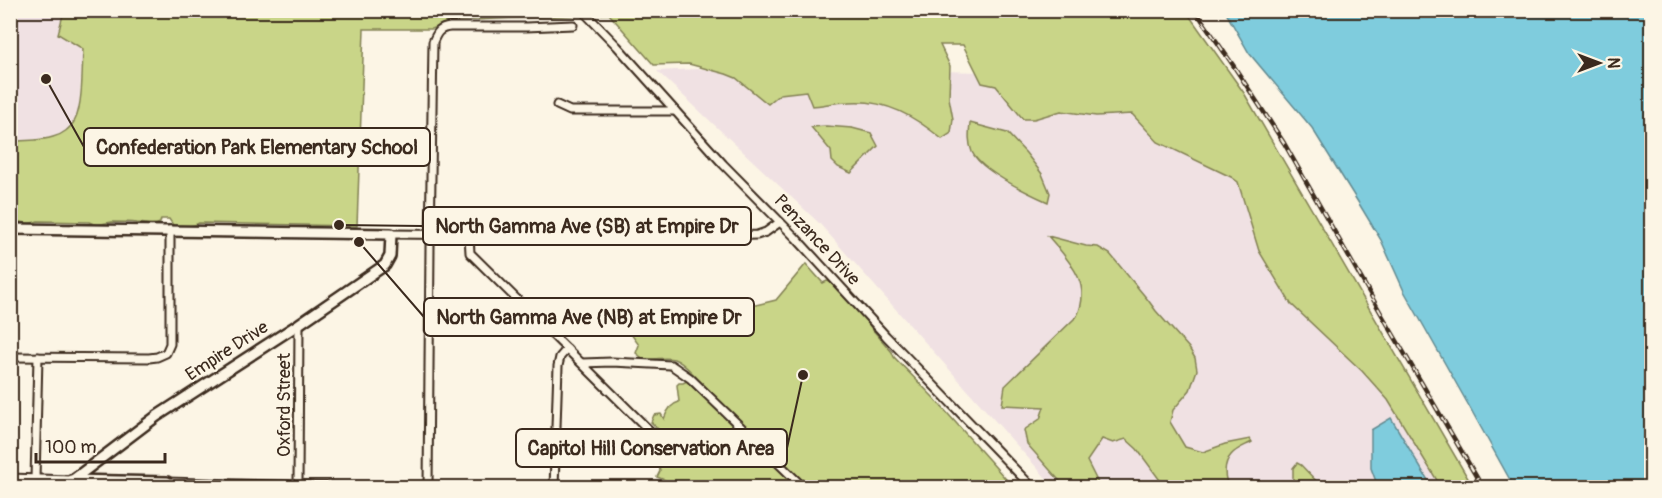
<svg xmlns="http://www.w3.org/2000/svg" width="1662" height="498" viewBox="0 0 1662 498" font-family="Pangolin,sans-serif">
	<rect width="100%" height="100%" fill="#fcf5e5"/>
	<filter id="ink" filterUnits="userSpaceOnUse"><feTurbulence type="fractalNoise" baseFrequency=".0167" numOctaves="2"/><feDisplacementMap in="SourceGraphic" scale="12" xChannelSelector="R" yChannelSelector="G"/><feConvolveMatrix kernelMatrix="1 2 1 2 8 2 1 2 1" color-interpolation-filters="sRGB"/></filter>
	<g filter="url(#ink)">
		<g fill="#f0e1e3">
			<polygon points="11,11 64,11 83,48 79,109 76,117 74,122 66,131 53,137 11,142"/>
			<polygon points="736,67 1192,76 1460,487 1054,487 819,223 657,71"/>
		</g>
		<g fill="#c9d588" stroke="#828053" stroke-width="1.5">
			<path d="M 64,11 L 1186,11 L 1244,93 L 1473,487 L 1441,487 L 1388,400 L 1362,371 L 1291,304 L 1259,251 L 1238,182 L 1231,177 L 1158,142 L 1132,114 L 1096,116 L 1061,111 L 1034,119 L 1023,119 L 996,86 L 982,83 L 963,45 L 940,45 L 950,66 L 949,98 L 953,119 L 951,133 L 942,139 C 915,117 886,99 849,102 C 837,102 824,105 812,106 L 806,91 L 780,94 L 768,104 L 736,78 L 726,74 L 689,64 L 654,65 L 609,14 L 451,21 L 432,29 L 364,29 L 357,226 L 199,223 C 192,227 181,227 173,225 L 169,219 L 161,219 L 160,223 C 151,227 146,223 137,223 C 129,222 120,222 112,222 C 103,223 98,227 89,222 L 38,221 C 29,226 20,221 11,221 L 11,142 C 24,140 40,141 53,137 C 62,135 71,128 75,120 C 83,105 82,67 83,49 L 58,34 Z"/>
			<path d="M 970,123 L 1007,133 L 1026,153 L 1042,174 L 1050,193 L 1048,202 C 1028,193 981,171 972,152 C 968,142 969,133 970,123 Z"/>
			<polygon points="826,126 852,128 871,133 878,146 851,173 838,167 832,161 831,151 811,127"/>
			<path d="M 1048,236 L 1086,246 L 1098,247 L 1110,254 L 1148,300 L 1156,311 L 1189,348 L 1195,358 L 1197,370 L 1190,390 L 1173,410 L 1170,422 L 1185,447 L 1203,452 L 1225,444 L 1250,439 L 1252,442 C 1245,446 1237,448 1231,455 C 1223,464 1224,478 1229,487 L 1165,487 L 1137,449 L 1126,439 L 1113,443 L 1102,439 L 1087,461 L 1100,487 L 1065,487 L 1027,444 L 1024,430 L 1040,419 L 1044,407 L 1002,405 L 1005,386 L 1077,316 C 1093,283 1068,260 1048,236 Z"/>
			<path d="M 806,264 L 823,283 L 827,281 L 830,282 L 839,292 L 856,305 L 872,329 L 892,352 L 894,357 L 933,397 L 1013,487 L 654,487 L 665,484 L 665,480 L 657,477 L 660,471 L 659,465 L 661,462 L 660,452 L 661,450 L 668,453 L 670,452 L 658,429 L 651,422 L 654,415 L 661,414 L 664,419 C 667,410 671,404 679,402 L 677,385 L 679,383 L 683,383 L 687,381 L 704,398 L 709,393 C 703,384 684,362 674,359 C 665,357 654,359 645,360 L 636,353 L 639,345 L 631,334 L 628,322 L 632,318 L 633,313 L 625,308 L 614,311 L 606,307 L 603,307 L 600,315 L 598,314 L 597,310 L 602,303 L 647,303 L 662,308 L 672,307 L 680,304 L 696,305 L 700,307 L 707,307 L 712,304 L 727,304 L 732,307 L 739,307 L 741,304 L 756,305 L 776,300 Z"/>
			<polygon points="1297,463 1301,465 1322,487 1290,487 1293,479 1293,468"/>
		</g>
		<g fill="#7fccdd" stroke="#648b91" stroke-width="1.5">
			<polygon points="1225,11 1651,11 1651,487 1514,487 1469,406 1404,291 1381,240 1358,202 1312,128 1249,53"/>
			<polygon points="1391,418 1432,487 1378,487 1371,468 1371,430"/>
		</g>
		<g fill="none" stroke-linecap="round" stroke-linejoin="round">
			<defs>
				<g id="street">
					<polyline points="582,10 617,46 723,164 796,238 886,336 1033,488"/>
					<polyline points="557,105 570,111 675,111"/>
					<polyline points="391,234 690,237 757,235 766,232 780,222"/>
					<polyline points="469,236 470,253 656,437"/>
					<polyline points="10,357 149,358 157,357 166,353 170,344 170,230"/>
					<polyline points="582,363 612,362 671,365 690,378 804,488"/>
					<polyline points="10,478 71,480"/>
					<polyline points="35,479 38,357"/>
					<polyline points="167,482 380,488"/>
					<polyline points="298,485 299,324"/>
					<path d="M 428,488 L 430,246 L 433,42 C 437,32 440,28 450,27 L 526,27 L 573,25"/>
					<polyline points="554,488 558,366 560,357 567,349"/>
				</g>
				<g id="secondary">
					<polyline points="10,229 391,234 390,256 385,265 299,324 157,416 62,488"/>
					<polyline points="71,480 167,482 167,488"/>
				</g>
			</defs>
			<use href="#street" stroke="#3b2a1e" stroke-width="11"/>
			<use href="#secondary" stroke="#3b2a1e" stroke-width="14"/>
			<use href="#street" stroke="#fcf5e5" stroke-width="7"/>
			<use href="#secondary" stroke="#fcf5e5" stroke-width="9"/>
			<defs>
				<polyline id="rail" points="1195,10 1233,65 1284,143 1382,315 1483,488"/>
			</defs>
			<use href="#rail" stroke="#3b2a1e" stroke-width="4.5"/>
			<use href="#rail" stroke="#fcf5e5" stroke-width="2" stroke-dasharray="7" stroke-linecap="butt"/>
		</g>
	</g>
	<g text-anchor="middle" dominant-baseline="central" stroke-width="4.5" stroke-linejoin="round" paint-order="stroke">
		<g font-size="18" fill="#3b2a1e" stroke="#fcf5e5">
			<text transform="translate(817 240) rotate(47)">Penzance Drive</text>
			<text transform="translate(227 351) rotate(-33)">Empire Drive</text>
			<text transform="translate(284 405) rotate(-90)">Oxford Street</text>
		</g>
	</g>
	<path fill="none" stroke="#3b2a1e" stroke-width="2" d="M46 79L84 147M339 225L423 226M359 242L424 317M803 375L787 448"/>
	<g fill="#3b2a1e" stroke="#fcf5e5" stroke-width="2">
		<circle cx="46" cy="79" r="6"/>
		<circle cx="339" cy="225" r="6"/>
		<circle cx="359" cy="242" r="6"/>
		<circle cx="803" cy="375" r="6"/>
	</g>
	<g fill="#fcf5e5" stroke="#3b2a1e" stroke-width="2">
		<rect x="84" y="128" width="346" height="38" rx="6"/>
		<rect x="423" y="207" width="328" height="38" rx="6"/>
		<rect x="424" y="298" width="330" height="38" rx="6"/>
		<rect x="516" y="429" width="271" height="38" rx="6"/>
	</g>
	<g font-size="20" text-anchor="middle" font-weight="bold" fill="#3b2a1e">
		<text x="257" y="154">Confederation Park Elementary School</text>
		<text x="587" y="233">North Gamma Ave (SB) at Empire Dr</text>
		<text x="589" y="324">North Gamma Ave (NB) at Empire Dr</text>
		<text x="651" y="455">Capitol Hill Conservation Area</text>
	</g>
	<rect width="1662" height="498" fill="none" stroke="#fcf5e5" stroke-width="36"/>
	<rect x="18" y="18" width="1626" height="462" fill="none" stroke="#3b2a1e" stroke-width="2" filter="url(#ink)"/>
	<g transform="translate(1599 63) rotate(90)" stroke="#fcf5e5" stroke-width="4.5" paint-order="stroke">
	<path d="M0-4.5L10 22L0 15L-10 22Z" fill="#3b2a1e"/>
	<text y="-9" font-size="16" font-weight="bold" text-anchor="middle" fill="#3b2a1e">N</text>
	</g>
	<path d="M36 453v9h129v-9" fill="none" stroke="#3b2a1e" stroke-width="3"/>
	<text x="45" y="453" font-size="18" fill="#3b2a1e" stroke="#fcf5e5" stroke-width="4.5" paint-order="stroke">100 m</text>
</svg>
